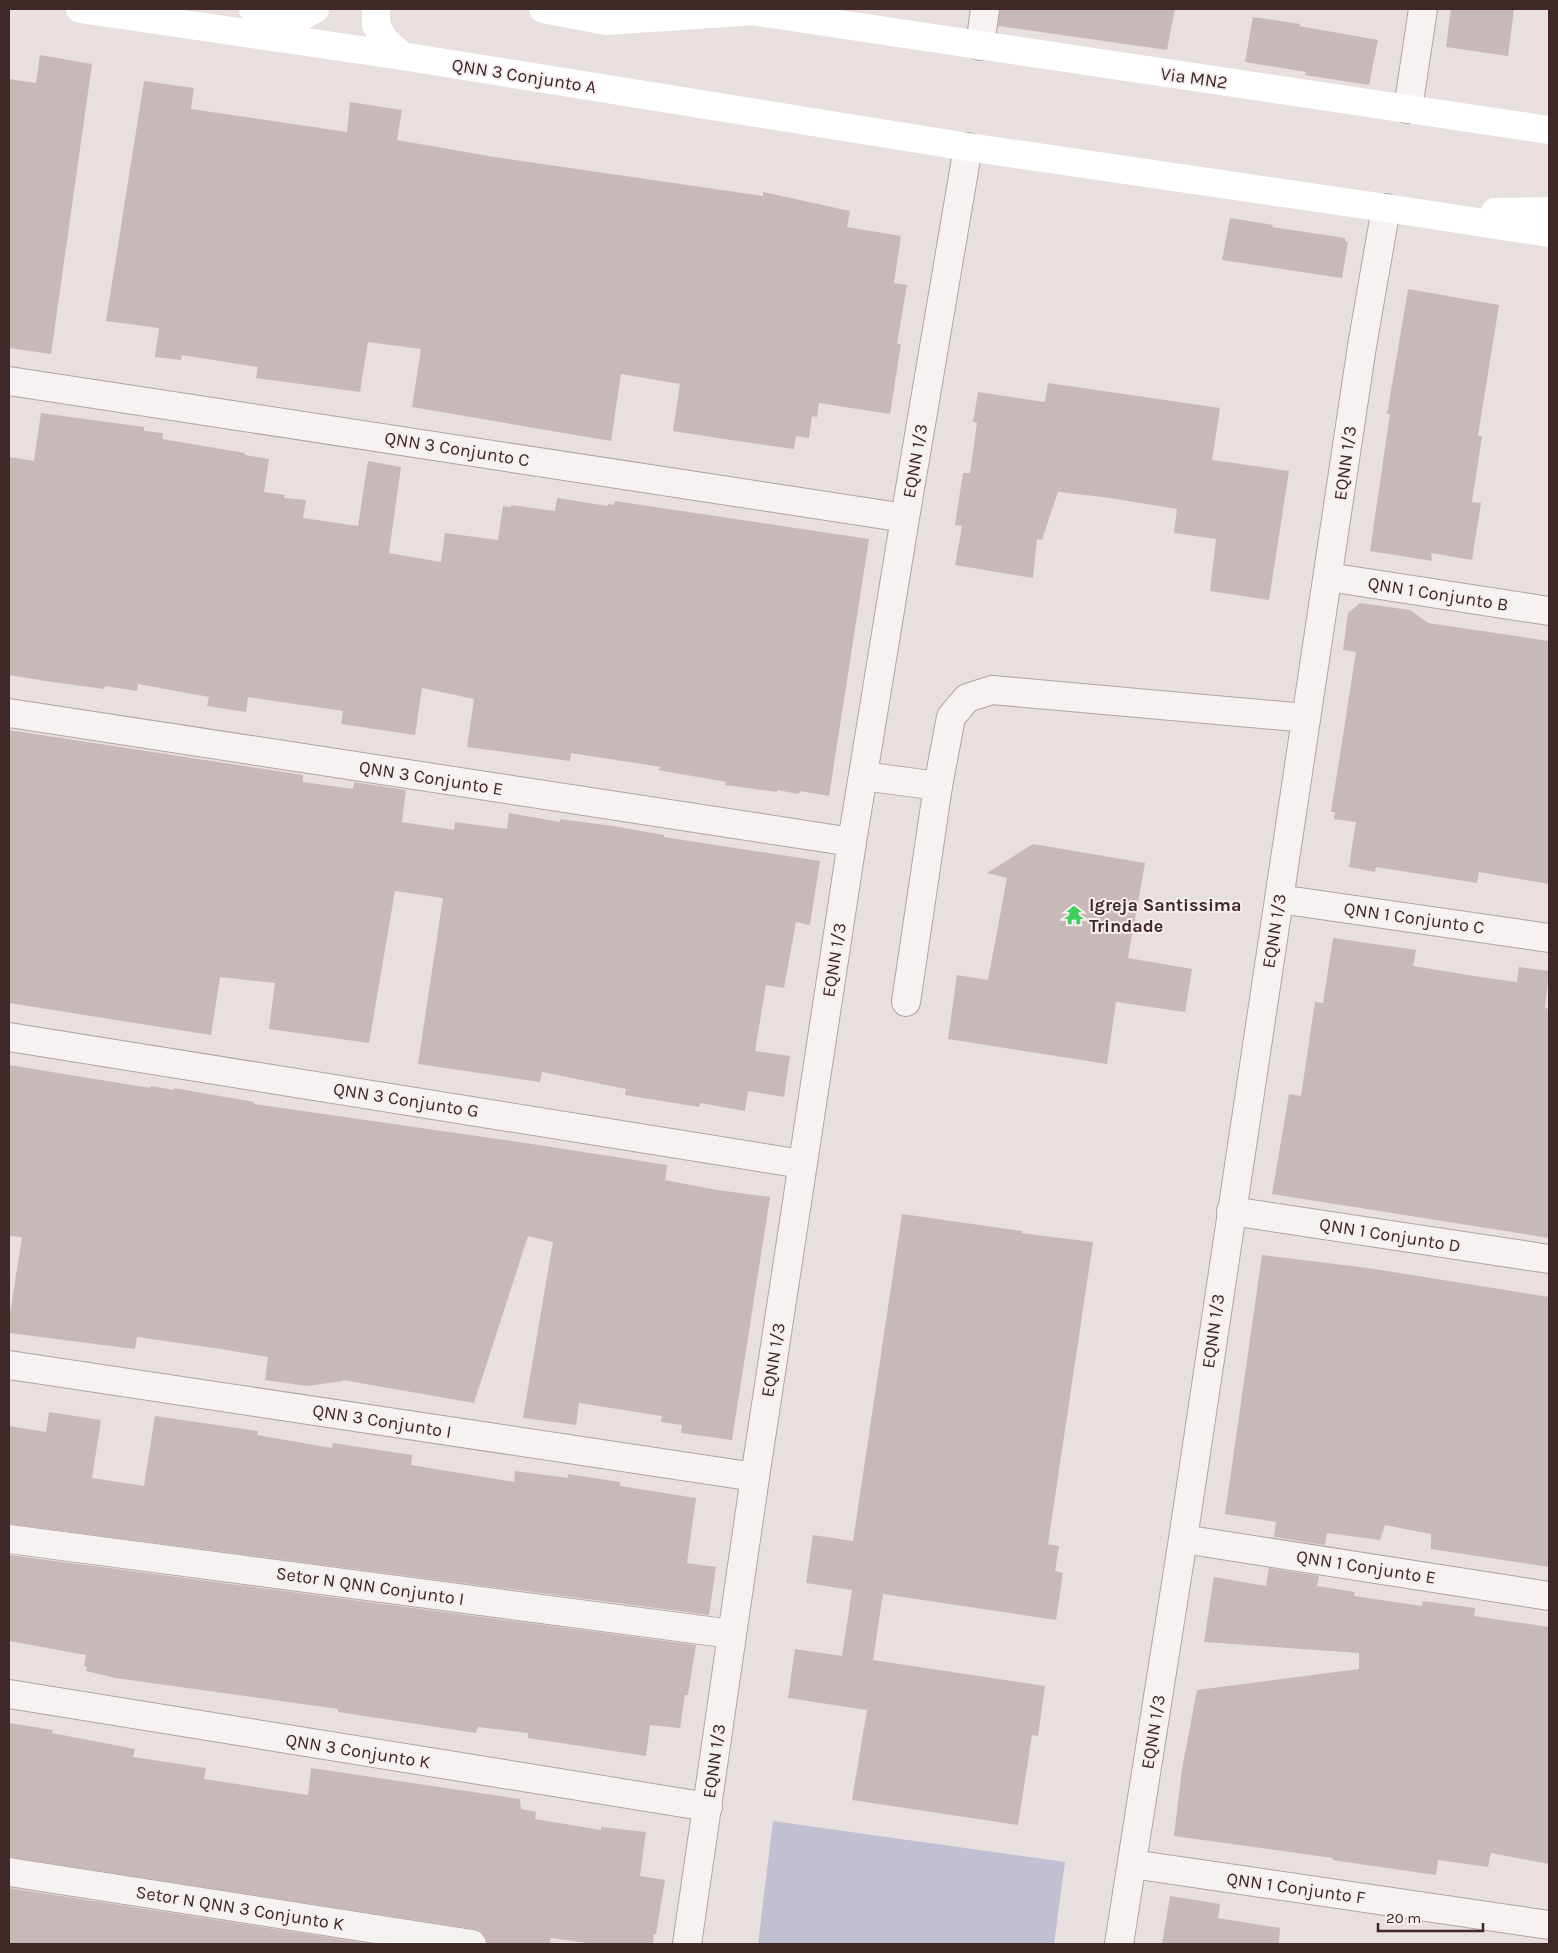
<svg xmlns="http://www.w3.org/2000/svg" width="1558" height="1953" viewBox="0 0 1558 1953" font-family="Karla,sans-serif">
	<rect width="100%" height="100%" fill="#e8dfdf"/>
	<polygon fill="#c1c0d3" points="773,1821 1065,1862 1054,1944 758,1944"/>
	<g fill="#c8b9b9">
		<polygon points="1000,9 1175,9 1167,50 998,26"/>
		<polygon points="1451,9 1514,9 1508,56 1446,47"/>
		<polygon points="1253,17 1300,24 1299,26 1378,40 1369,85 1305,75 1306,72 1245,62"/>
		<polygon points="40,55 92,64 51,354 9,348 9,79 36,83"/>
		<polygon points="144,81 194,88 191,109 347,132 350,102 402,110 397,140 494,157 763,196 763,192 850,211 847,227 901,236 894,283 907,285 897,344 901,344 890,414 819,403 817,417 812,416 809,438 796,436 794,449 724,439 673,431 680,384 621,374 611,441 412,407 421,349 368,342 360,392 256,378 258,367 182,355 181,360 155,357 159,328 106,321"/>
		<polygon points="1230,218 1273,225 1272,227 1345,238 1345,241 1348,242 1342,278 1222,260"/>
		<polygon points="1408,289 1499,305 1478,436 1482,436 1472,502 1481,503 1472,560 1431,553 1432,561 1370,551 1390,414 1387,414"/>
		<polygon points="1048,383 1220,408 1212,460 1289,471 1269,600 1210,591 1216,539 1174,533 1177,509 1103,497 1058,492 1042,540 1037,539 1033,578 955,565 962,526 955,525 963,473 970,473 977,423 973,422 978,392 1045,402"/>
		<polygon points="41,413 144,427 144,431 163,433 162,439 245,453 245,455 269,459 264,492 285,495 284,498 306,500 303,518 358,526 368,461 401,467 389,553 441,562 445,533 498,540 503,506 511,507 511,505 555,511 557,498 608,506 608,504 614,505 615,501 869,539 829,796 800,791 799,794 777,790 777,792 725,785 726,782 658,770 661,767 571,753 570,761 467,747 474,699 422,688 415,735 341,724 343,711 248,697 246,712 207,706 209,697 138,684 137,691 105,686 104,689 52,682 9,675 9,457 34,461"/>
		<polygon points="1360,603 1410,610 1428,623 1549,641 1549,884 1479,872 1477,883 1376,867 1375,872 1349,867 1356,822 1334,819 1335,812 1331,812 1356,652 1343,650 1348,613"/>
		<polygon points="9,730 303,775 303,782 353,789 354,782 406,790 402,822 454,830 455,822 507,829 509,813 560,822 560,819 613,826 664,835 664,837 820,861 810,925 796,922 784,988 766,985 755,1051 790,1056 784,1097 748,1091 745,1111 700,1103 699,1107 625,1095 626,1089 542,1072 540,1082 418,1064 443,898 395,891 369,1043 269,1029 275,983 220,977 211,1035 9,1003"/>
		<polygon points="1033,844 1145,863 1128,958 1192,969 1185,1012 1116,1002 1107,1064 948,1039 957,975 988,980 1007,878 987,873"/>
		<polygon points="1333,938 1416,950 1413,966 1480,977 1517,982 1519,967 1549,971 1545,1008 1549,1009 1549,1238 1272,1194 1289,1094 1301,1096 1315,1002 1323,1003"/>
		<polygon points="9,1065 150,1088 151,1086 174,1090 174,1088 254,1102 254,1104 532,1144 667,1165 665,1180 717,1190 770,1197 732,1440 681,1433 682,1425 661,1422 662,1416 579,1403 576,1425 523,1418 553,1242 528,1236 474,1403 343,1380 342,1381 307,1386 265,1380 268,1357 221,1349 137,1337 135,1349 9,1333 9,1320 22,1237 9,1236"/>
		<polygon points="902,1214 1022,1231 1021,1233 1093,1242 1048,1544 1059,1546 1055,1571 1063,1573 1056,1620 883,1594 873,1660 1045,1686 1038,1736 1032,1735 1018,1825 852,1800 867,1710 788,1698 795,1649 842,1656 852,1590 806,1583 813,1535 853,1541"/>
		<polygon points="1262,1255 1368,1268 1549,1297 1549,1567 1431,1549 1431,1534 1385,1525 1380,1540 1327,1533 1325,1545 1274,1537 1276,1522 1225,1514"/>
		<polygon points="49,1412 101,1420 92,1478 144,1486 155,1416 258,1431 257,1435 332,1448 333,1443 412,1455 411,1465 514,1482 515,1471 568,1478 568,1474 620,1482 620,1486 696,1498 687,1563 716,1567 709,1615 9,1524 9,1426 46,1432"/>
		<polygon points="9,1555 696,1645 688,1695 685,1695 680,1728 650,1725 646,1756 528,1738 528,1733 478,1727 476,1733 338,1712 338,1709 115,1678 86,1671 87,1667 84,1666 86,1655 9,1641"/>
		<polygon points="1269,1568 1319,1576 1317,1586 1355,1592 1354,1596 1422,1606 1423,1601 1475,1608 1474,1616 1549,1627 1549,1864 1491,1853 1488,1867 1438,1860 1436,1875 1332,1860 1333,1858 1174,1836 1182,1769 1197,1690 1359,1669 1359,1653 1204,1642 1214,1577 1266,1586"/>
		<polygon points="9,1723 53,1730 52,1733 135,1749 133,1757 206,1768 204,1779 308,1795 311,1768 520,1799 521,1809 536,1812 535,1819 601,1830 601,1827 646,1832 640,1876 665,1880 656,1934 654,1934 653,1944 594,1944 551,1938 550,1944 487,1944 486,1938 482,1932 474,1929 9,1857"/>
		<polygon points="9,1888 372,1944 9,1944"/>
		<polygon points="1170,1896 1220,1904 1218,1918 1280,1928 1279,1944 1162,1944"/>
	</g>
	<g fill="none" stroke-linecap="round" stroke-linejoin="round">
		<defs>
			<g id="minor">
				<polyline points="980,46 985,9"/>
				<polyline points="1408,109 1423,9"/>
				<polyline points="9,381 905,518"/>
				<polyline points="1328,577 1549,611"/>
				<polyline points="9,713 852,842"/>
				<polyline points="863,776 938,786"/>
				<polyline points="1279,899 1549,938"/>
				<polyline points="906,1002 938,786 951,717 967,698 992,690 1306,718"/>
				<polyline points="9,1037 802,1164"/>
				<polyline points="1231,1211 1549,1259"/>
				<polyline points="9,1365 755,1477"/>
				<polyline points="9,1539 732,1634"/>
				<polyline points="1183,1539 1549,1596"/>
				<polyline points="9,1694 708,1807"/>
				<polyline points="1132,1864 1549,1925"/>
				<polyline points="9,1872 472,1944"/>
				<polyline points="687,1944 755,1477 852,842 905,518 968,147"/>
				<polyline points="1119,1944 1183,1539 1362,346 1386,208"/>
			</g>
		</defs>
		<use href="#minor" stroke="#b2a4a4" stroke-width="30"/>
		<use href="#minor" stroke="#f7f2f2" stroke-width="28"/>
		<g stroke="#fff" stroke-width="28">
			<polyline points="80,9 402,56 968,147 1386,208 1549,233"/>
			<polyline points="253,9 302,16 315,9"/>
			<polyline points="376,9 376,25 385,41 402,56"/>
			<polyline points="543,9 606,21 755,11"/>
			<polyline points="738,9 1549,130"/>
			<polyline points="1495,212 1549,211"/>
		</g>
	</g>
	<defs>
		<symbol id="temple-bare" viewBox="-9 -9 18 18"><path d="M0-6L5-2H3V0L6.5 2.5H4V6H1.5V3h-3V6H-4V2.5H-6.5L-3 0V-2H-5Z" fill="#40d15d" stroke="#f6eeef" stroke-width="2.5" paint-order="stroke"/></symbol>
	</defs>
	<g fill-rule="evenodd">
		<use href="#temple-bare" x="1060" y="901" width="28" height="28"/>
	</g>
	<g text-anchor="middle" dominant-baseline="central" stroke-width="4" stroke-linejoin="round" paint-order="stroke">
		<g font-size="18" fill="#402728" stroke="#f6eeef">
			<text transform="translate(524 76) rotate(9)">QNN 3 Conjunto A</text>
			<text transform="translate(1194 78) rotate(8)">Via MN2</text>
			<text transform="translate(457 449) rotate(9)">QNN 3 Conjunto C</text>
			<text transform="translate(915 461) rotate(-80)">EQNN 1/3</text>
			<text transform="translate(1345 463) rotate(-82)">EQNN 1/3</text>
			<text transform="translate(1438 594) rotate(9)">QNN 1 Conjunto B</text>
			<text transform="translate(431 778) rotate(9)">QNN 3 Conjunto E</text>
			<text transform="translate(1414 918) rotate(8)">QNN 1 Conjunto C</text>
			<text transform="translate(1274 931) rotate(-81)">EQNN 1/3</text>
			<text transform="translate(834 960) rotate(-81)">EQNN 1/3</text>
			<text transform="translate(406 1100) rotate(9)">QNN 3 Conjunto G</text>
			<text transform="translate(1390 1235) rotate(9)">QNN 1 Conjunto D</text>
			<text transform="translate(1213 1331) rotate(-82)">EQNN 1/3</text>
			<text transform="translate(773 1360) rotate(-81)">EQNN 1/3</text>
			<text transform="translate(382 1421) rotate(9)">QNN 3 Conjunto I</text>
			<text transform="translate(1366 1567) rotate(9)">QNN 1 Conjunto E</text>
			<text transform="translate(370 1586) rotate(8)">Setor N QNN Conjunto I</text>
			<text transform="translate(1153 1732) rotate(-81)">EQNN 1/3</text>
			<text transform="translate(358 1751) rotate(9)">QNN 3 Conjunto K</text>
			<text transform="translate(714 1761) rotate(-82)">EQNN 1/3</text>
			<text transform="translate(1296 1888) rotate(8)">QNN 1 Conjunto F</text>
			<text transform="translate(240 1908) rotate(9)">Setor N QNN 3 Conjunto K</text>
		</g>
		<g font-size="18" font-weight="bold" fill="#402728" stroke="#f6eeef" text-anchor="start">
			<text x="1089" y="905">Igreja Santissima<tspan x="1089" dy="21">Trindade</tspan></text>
		</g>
	</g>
	<rect width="1558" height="1953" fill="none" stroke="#402728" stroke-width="20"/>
	<path d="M1378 1923v8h105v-8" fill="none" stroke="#402728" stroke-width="2.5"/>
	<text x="1386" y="1923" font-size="15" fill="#402728" stroke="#f6eeef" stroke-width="4" paint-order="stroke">20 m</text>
</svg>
